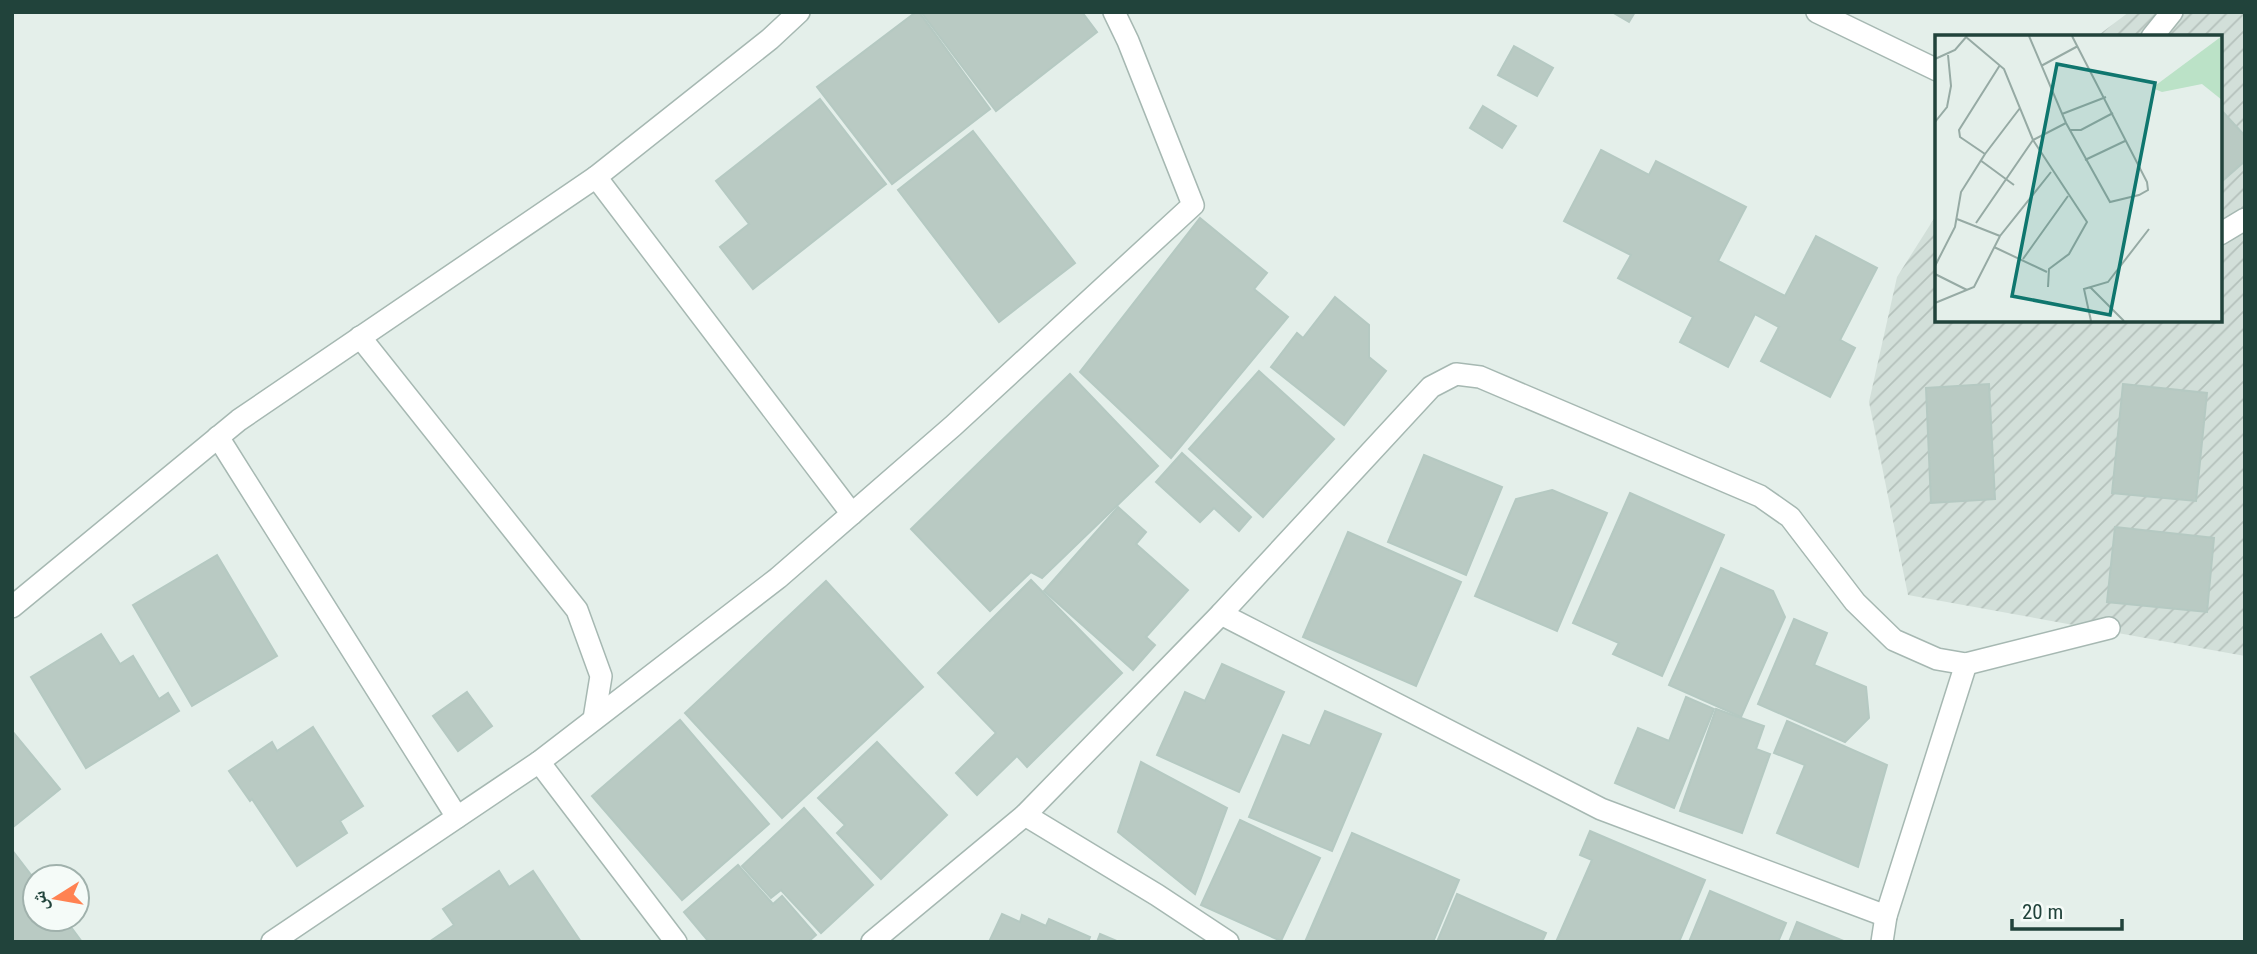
<svg xmlns="http://www.w3.org/2000/svg" width="2257" height="954" viewBox="0 0 2257 954" font-family="'Roboto Condensed','Noto Naskh Arabic',sans-serif">
	<defs>
		<pattern id="industrial-furrows" width="10" height="10" patternUnits="userSpaceOnUse" patternTransform="scale(1.75)"><rect width="10" height="10" fill="#d2dfd9"/><path d="M-1 1l2-2M0 10L10 0M9 11l2-2" fill="none" stroke="#b4c1bb"/></pattern>
	</defs>
	<rect width="100%" height="100%" fill="#e4efea"/>
	<polygon fill="url(#industrial-furrows)" points="2129,12 2245,12 2245,656 1908,595 1869,402 1897,277 1937,214 1937,320 2220,320 2220,37 2096,37"/>
	<g fill="#b9cac3" stroke="#b5c9c2" stroke-width="2">
		<polygon points="916,12 919,12 990,109 892,184 817,87"/>
		<polygon points="921,12 1082,12 1097,32 996,111"/>
		<polygon points="1612,12 1635,12 1629,22"/>
		<polygon points="1514,46 1553,68 1537,96 1498,75"/>
		<polygon points="820,99 886,184 753,289 720,247 749,224 716,181"/>
		<polygon points="1483,106 1516,126 1502,148 1470,128"/>
		<polygon points="2223,112 2245,136 2245,161 2220,183 2220,115"/>
		<polygon points="973,131 1075,263 999,322 898,190"/>
		<polygon points="1601,150 1649,175 1656,161 1746,207 1718,261 1785,296 1816,236 1877,268 1840,340 1855,348 1830,397 1761,361 1779,327 1755,314 1728,367 1680,342 1693,317 1618,278 1631,255 1564,221"/>
		<polygon points="1200,218 1267,273 1254,289 1288,317 1171,458 1080,372"/>
		<polygon points="1335,297 1369,325 1369,357 1386,371 1344,425 1271,367 1297,333 1303,338"/>
		<polygon points="1259,371 1334,439 1263,517 1189,449"/>
		<polygon points="1070,374 1158,466 1042,578 1031,572 990,611 911,529"/>
		<polygon points="1989,384 1995,499 1931,503 1926,388"/>
		<polygon points="2123,384 2207,393 2196,501 2112,493"/>
		<polygon points="1182,453 1251,517 1239,531 1214,508 1200,522 1156,482"/>
		<polygon points="1424,455 1502,487 1466,575 1388,542"/>
		<polygon points="1552,490 1607,513 1557,631 1475,596 1516,499"/>
		<polygon points="1630,493 1724,535 1662,676 1613,654 1619,643 1573,623"/>
		<polygon points="1118,507 1146,532 1136,544 1188,590 1146,637 1155,645 1133,670 1044,591"/>
		<polygon points="2115,527 2214,538 2207,612 2107,602"/>
		<polygon points="1348,532 1461,582 1416,686 1303,637"/>
		<polygon points="217,555 277,656 192,706 133,605"/>
		<polygon points="1721,568 1773,591 1785,617 1741,717 1669,685"/>
		<polygon points="1031,580 1122,673 1027,767 1017,756 977,795 956,773 996,733 938,673"/>
		<polygon points="826,581 923,687 782,818 685,713"/>
		<polygon points="1794,619 1827,633 1814,665 1866,687 1869,718 1845,742 1758,704"/>
		<polygon points="101,634 120,664 133,656 159,699 168,693 179,711 86,768 31,677"/>
		<polygon points="1222,664 1284,692 1239,792 1157,755 1185,692 1205,701"/>
		<polygon points="467,692 492,726 458,751 433,716"/>
		<polygon points="1686,697 1714,709 1674,808 1615,783 1638,728 1669,741"/>
		<polygon points="1716,709 1764,726 1756,749 1770,754 1742,833 1680,811"/>
		<polygon points="1325,711 1381,734 1332,851 1249,817 1283,735 1310,746"/>
		<polygon points="680,720 769,824 682,900 592,796"/>
		<polygon points="1787,721 1887,765 1858,867 1777,833 1805,765 1774,753"/>
		<polygon points="313,727 363,806 340,821 347,833 297,866 252,799 250,801 229,771 272,742 277,751"/>
		<polygon points="12,731 60,789 12,828"/>
		<polygon points="877,742 947,815 881,879 837,833 845,825 818,798"/>
		<polygon points="1141,762 1227,808 1195,894 1118,832"/>
		<polygon points="804,808 873,885 821,933 781,890 771,898 742,866"/>
		<polygon points="1240,820 1320,858 1281,941 1201,905"/>
		<polygon points="1590,831 1705,880 1679,942 1556,942 1592,860 1580,855"/>
		<polygon points="1352,833 1459,880 1433,942 1305,942"/>
		<polygon points="12,850 35,880 35,919 65,919 82,942 12,942"/>
		<polygon points="738,865 773,904 782,896 816,935 808,942 709,942 684,912"/>
		<polygon points="499,871 509,887 533,871 581,942 429,942 454,925 443,909"/>
		<polygon points="1710,891 1786,923 1778,942 1689,942"/>
		<polygon points="1457,894 1546,933 1542,942 1437,942"/>
		<polygon points="1002,914 1020,922 1022,915 1046,926 1049,919 1090,937 1088,942 989,942"/>
		<polygon points="1797,922 1846,942 1789,942"/>
		<polygon points="1100,934 1119,942 1097,942"/>
	</g>
	<g fill="none" stroke-linecap="round" stroke-linejoin="round">
		<defs>
			<g id="service">
				<polyline points="360,337 577,610 601,676 594,719"/>
				<polyline points="12,607 239,420 596,177"/>
			</g>
			<g id="minor">
				<polyline points="799,12 770,39 596,177 852,514"/>
				<polyline points="1817,12 1937,70"/>
				<polyline points="2152,37 2172,12"/>
				<polyline points="2220,234 2245,219"/>
				<polyline points="218,437 457,817"/>
				<polyline points="1221,614 1601,809 1886,916"/>
				<polyline points="539,762 676,942"/>
				<polyline points="1025,815 1157,895 1228,942"/>
				<polyline points="272,942 539,762 778,578 953,426 1193,205 1128,41 1114,12"/>
				<polyline points="872,942 1025,815 1221,614 1431,387 1456,374 1480,377 1760,496 1790,517 1855,602 1894,640 1937,659 1966,664 2109,628"/>
				<polyline points="1882,942 1886,916 1966,664"/>
			</g>
		</defs>
		<use href="#service" stroke="#a6b8b2" stroke-width="24"/>
		<use href="#minor" stroke="#a6b8b2" stroke-width="24"/>
		<use href="#service" stroke="#fff" stroke-width="21"/>
		<use href="#minor" stroke="#fff" stroke-width="21"/>
	</g>
	<g transform="translate(1935 35)">
		<rect width="287" height="287" fill="#e4efea"/>
		<path d="M 287,1 L 287,65 L 267,49 L 227,57 L 217,53 Z" fill="#bbe2c7"/>
		<path fill="none" stroke="#96aaa4" stroke-width="2" d="M 94,1 L 131,88 L 175,167 L 204,160 L 213,155 L 212,147 L 137,1M 31,2 L 69,34 L 98,105 L 152,187 L 134,219 L 114,234 L 113,252M 0,24 L 20,15 L 32,1M 106,31 L 143,11M 127,79 L 171,62M 0,87 L 12,72 L 16,51 L 13,20M 134,95 L 146,95 L 178,78M 50,119 L 85,73M 45,125 L 79,150M 150,125 L 190,106M 22,184 L 65,201M 41,188 L 98,105 L 131,88M 59,212 L 112,237M 88,224 L 133,161M 0,231 L 20,192 L 26,157 L 50,119 L 25,102 L 24,95 L 65,30M 0,239 L 32,255M 155,252 L 189,286M 0,268 L 39,252 L 65,201 L 116,137M 156,286 L 149,254 L 173,247 L 214,194"/>
		<path fill="#0f766e" fill-opacity="0.15" stroke="#0f766e" stroke-width="3.5" d="M 122,29 L 220,48 L 175,280 L 77,261 Z"/>
		<rect width="287" height="287" fill="none" stroke="#21433b" stroke-width="3.5"/>
	</g>
	<rect width="2257" height="954" fill="none" stroke="#21433b" stroke-width="28"/>
	<g transform="translate(56 898) rotate(259)"><circle r="33" fill="#f5fbf8" stroke="#a0b1ac" stroke-width="2"/>
	<path d="M0-5L12 26L0 18L-12 26Z" fill="#ff8252"/>
	<text y="-10" font-size="19" font-weight="bold" text-anchor="middle" fill="#21433b">ش</text>
	</g>
	<path d="M2012 919v10h110v-10" fill="none" stroke="#21433b" stroke-width="3.5"/>
	<text x="2022" y="919" font-size="21" fill="#21433b" stroke="#f5fbf8" stroke-width="5" paint-order="stroke">20 m</text>
</svg>
